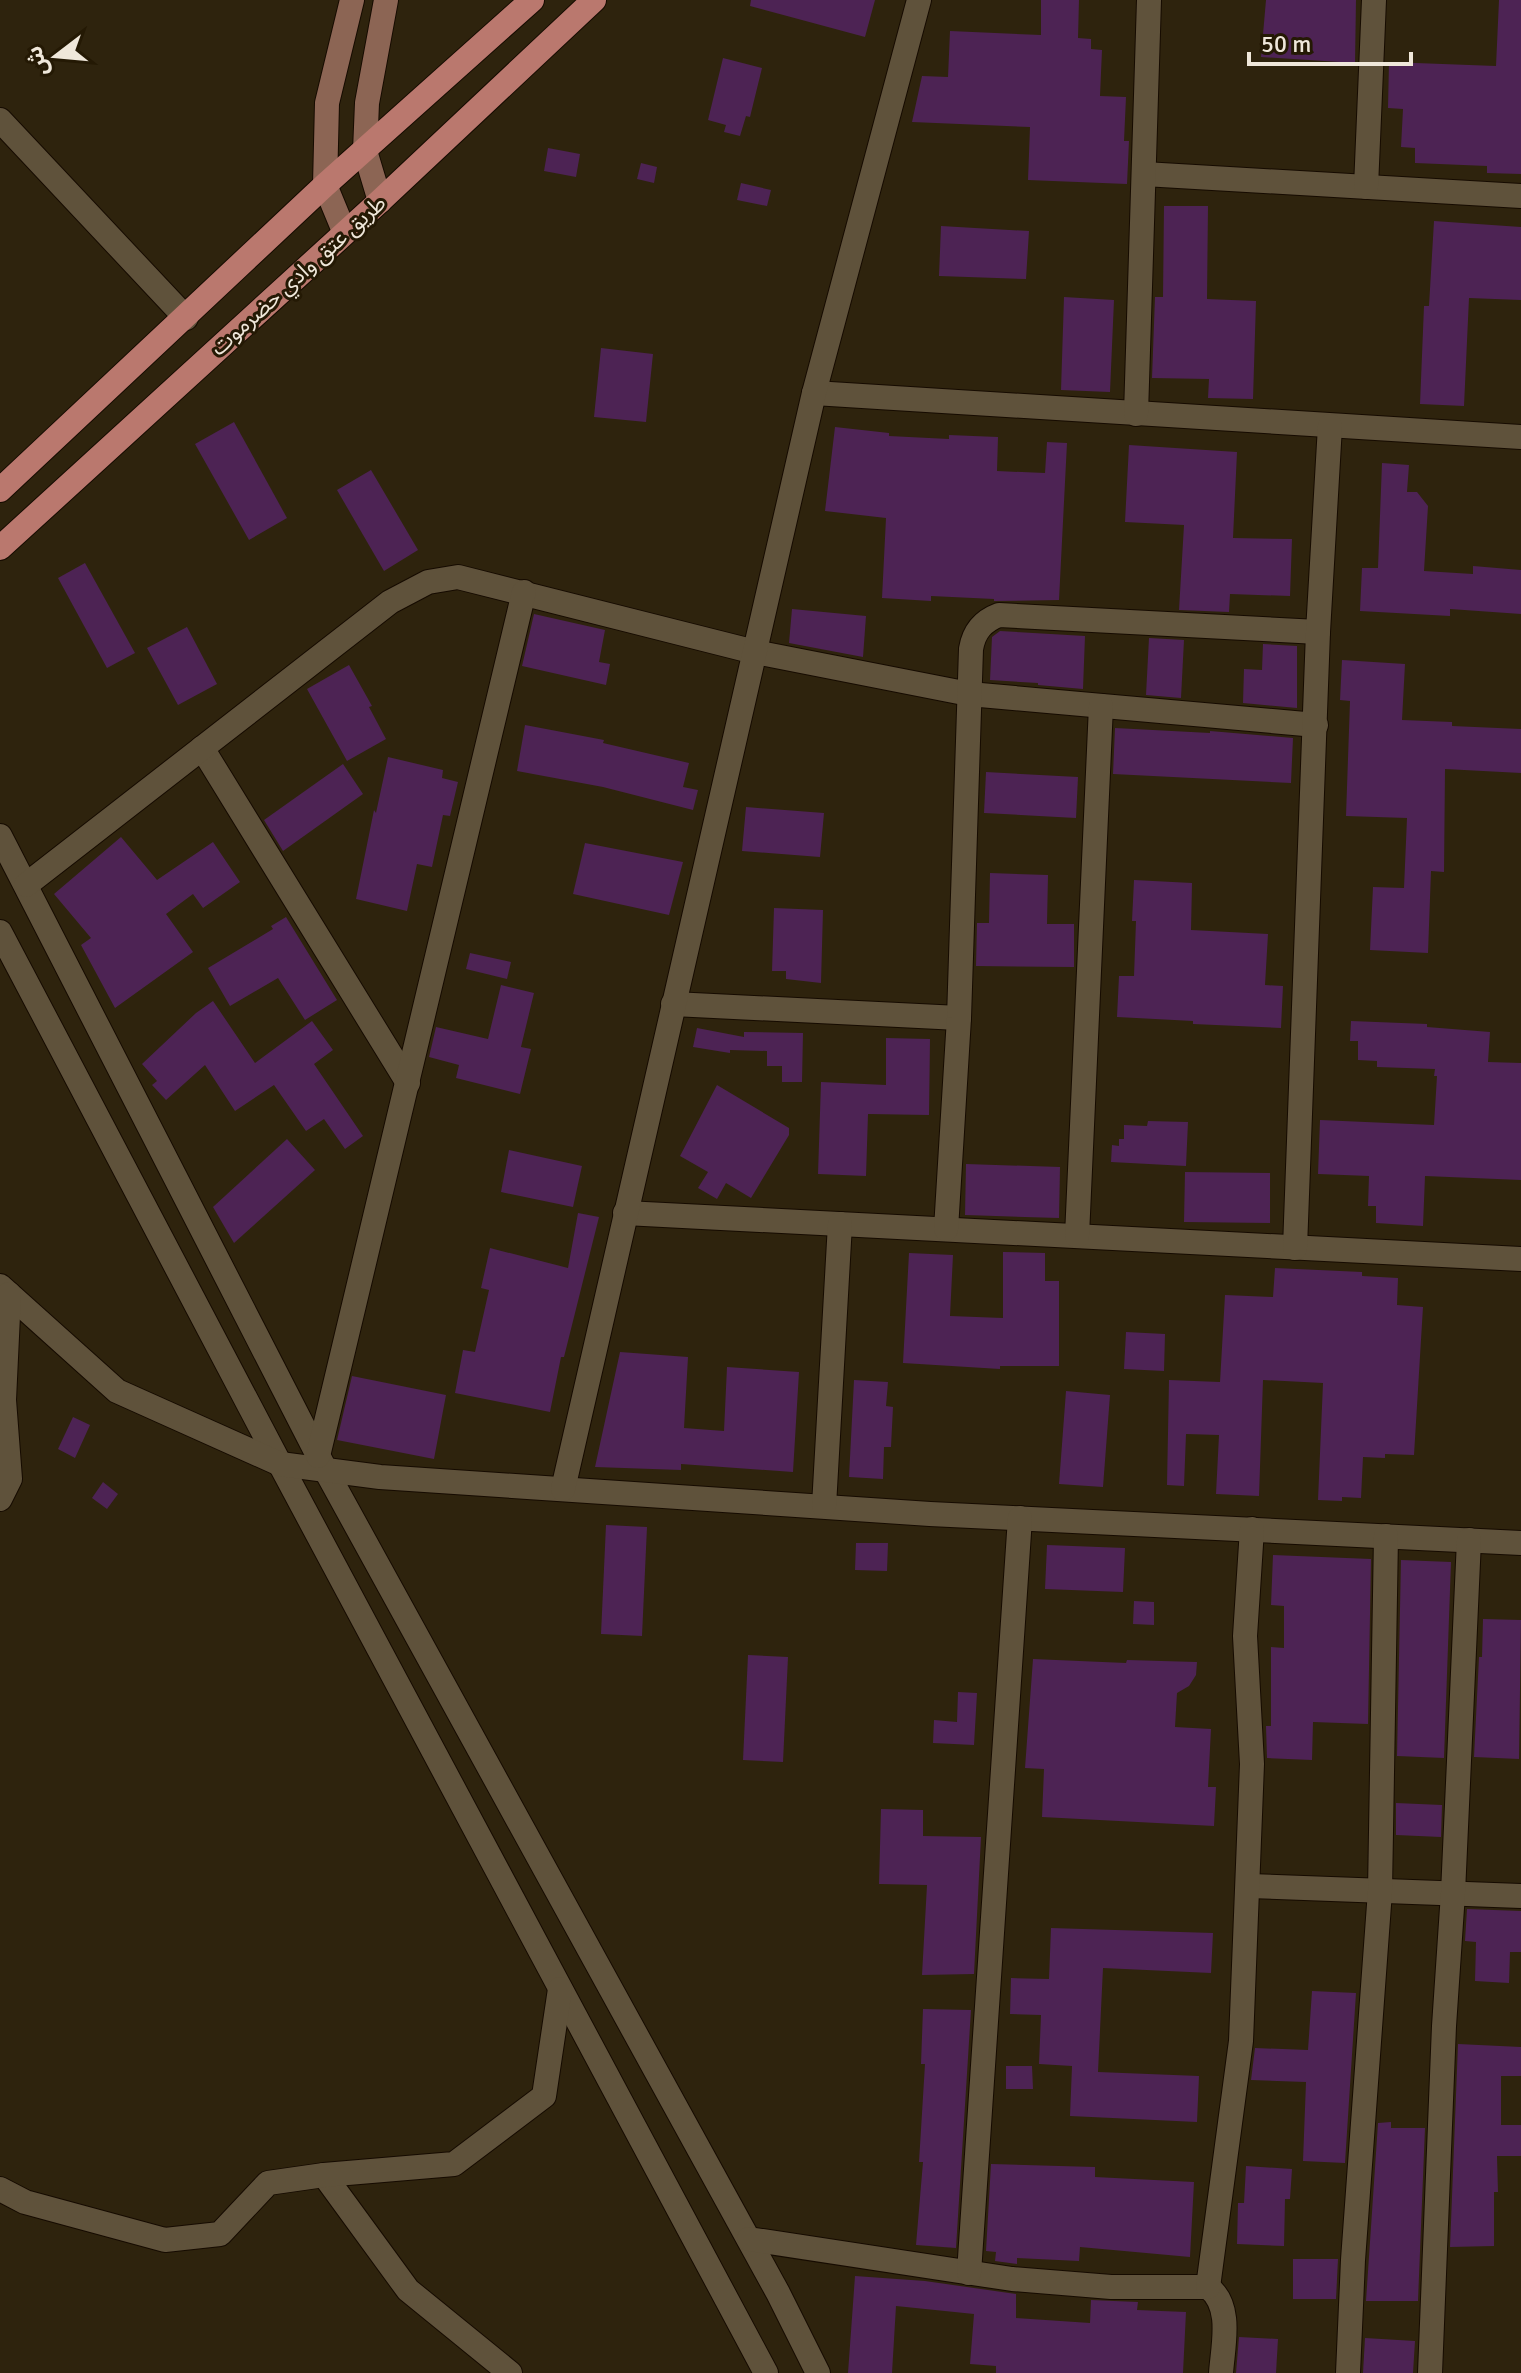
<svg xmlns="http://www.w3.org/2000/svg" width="1521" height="2373" viewBox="0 0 1521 2373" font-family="Signika,'Noto Sans Arabic',sans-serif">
	<rect width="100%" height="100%" fill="#2e230d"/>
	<g fill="#4d2354">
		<polygon points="751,0 875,0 865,37 750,6"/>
		<polygon points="1041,0 1079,0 1078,38 1091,39 1091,49 1102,50 1100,96 1126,97 1124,141 1129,141 1127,184 1028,180 1030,127 912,122 922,76 948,77 950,31 1041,35"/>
		<polygon points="1266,0 1356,0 1355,63 1261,57"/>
		<polygon points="1499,0 1521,0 1521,174 1487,173 1487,166 1415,163 1415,148 1401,147 1403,109 1388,108 1389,62 1496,66"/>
		<polygon points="723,58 762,68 750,117 746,116 740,136 724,132 726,125 708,120"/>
		<polygon points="548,148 580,154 576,177 544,171"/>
		<polygon points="641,163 657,167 654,183 637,179"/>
		<polygon points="741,183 771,190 767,206 737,200"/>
		<polygon points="1164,206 1208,206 1207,299 1256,301 1253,399 1208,398 1209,379 1152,378 1155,297 1163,297"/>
		<polygon points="1434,221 1521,227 1521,300 1469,298 1464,406 1420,404 1424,306 1429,306"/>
		<polygon points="941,226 1029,231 1026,279 939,276"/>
		<polygon points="1064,297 1114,300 1110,392 1061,390"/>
		<polygon points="601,348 653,354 646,422 594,417"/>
		<polygon points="234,422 287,518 249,540 195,444"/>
		<polygon points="835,427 889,433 889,436 949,439 949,435 998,437 997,471 1045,473 1047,442 1067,443 1059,600 994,601 994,599 931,596 931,601 882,598 886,518 825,511"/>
		<polygon points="1129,445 1237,452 1233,538 1292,539 1290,596 1230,594 1229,612 1179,610 1184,525 1125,522"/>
		<polygon points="1382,463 1409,465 1407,492 1417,492 1428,506 1424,571 1473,574 1473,566 1521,570 1521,614 1450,609 1450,616 1360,611 1362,568 1378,568"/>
		<polygon points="371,470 418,550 384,571 337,490"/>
		<polygon points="85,563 135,653 107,668 58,578"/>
		<polygon points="792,609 866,616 863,657 789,643"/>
		<polygon points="534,614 605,630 599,662 610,664 606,685 522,666"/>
		<polygon points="187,627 217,684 178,705 147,648"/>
		<polygon points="1000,631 1085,636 1083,689 1038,685 1038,683 990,680 992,637"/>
		<polygon points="1149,638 1184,640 1181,698 1146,695"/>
		<polygon points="1263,644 1297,646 1297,708 1243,703 1244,669 1262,670"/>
		<polygon points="1342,660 1405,664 1402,720 1452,722 1452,726 1521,729 1521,773 1445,769 1444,872 1431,871 1428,953 1370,950 1373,887 1404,888 1407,818 1346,816 1350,701 1340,700"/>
		<polygon points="349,665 372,706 369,707 386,739 347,761 307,689"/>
		<polygon points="525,725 604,740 603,743 689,763 683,787 698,790 693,810 603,787 517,771"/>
		<polygon points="1115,728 1210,733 1210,731 1293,738 1291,783 1113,774"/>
		<polygon points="388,757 443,770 442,778 458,782 450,816 443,815 432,867 417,864 407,911 356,899 374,810 376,813"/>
		<polygon points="343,764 363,794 283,851 264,820"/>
		<polygon points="986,772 1078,777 1076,818 984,813"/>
		<polygon points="746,807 824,813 820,857 742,851"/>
		<polygon points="121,837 157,880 213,842 240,882 203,908 193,894 166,914 193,952 115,1008 81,945 91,938 54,894"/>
		<polygon points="585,843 683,862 669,915 573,894"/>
		<polygon points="990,873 1048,875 1047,924 1074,924 1074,967 976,966 977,923 989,923"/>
		<polygon points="1134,880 1192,883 1191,930 1268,934 1265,985 1283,986 1281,1028 1193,1024 1193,1021 1117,1017 1119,976 1134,976 1136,921 1132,921"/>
		<polygon points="774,908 823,910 821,983 786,979 786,971 772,971"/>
		<polygon points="286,917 337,1000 305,1020 278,978 230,1006 208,968 273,929 271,926"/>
		<polygon points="470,953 511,962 507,979 466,969"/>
		<polygon points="501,985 534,993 521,1047 531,1049 520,1094 456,1078 459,1065 429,1057 436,1027 488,1039"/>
		<polygon points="213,1001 255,1063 312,1021 333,1050 314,1064 363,1136 345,1149 324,1119 306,1131 274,1085 235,1111 205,1065 166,1100 152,1085 157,1081 142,1064 196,1013"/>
		<polygon points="1351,1021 1427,1024 1427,1027 1490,1032 1488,1062 1521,1063 1521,1180 1425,1176 1423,1226 1376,1223 1376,1206 1368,1206 1369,1176 1318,1174 1320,1120 1434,1125 1437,1076 1434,1076 1435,1069 1377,1067 1377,1061 1358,1060 1358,1041 1350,1041"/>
		<polygon points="697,1028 744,1037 744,1032 803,1033 802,1082 782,1082 782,1066 767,1066 767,1051 730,1050 730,1053 693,1047"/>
		<polygon points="886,1038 930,1039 929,1115 868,1114 866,1176 818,1174 821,1082 886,1085"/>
		<polygon points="717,1085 789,1128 789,1135 751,1198 726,1183 717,1199 698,1188 708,1172 680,1156"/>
		<polygon points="1148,1121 1188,1122 1186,1166 1111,1162 1112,1145 1119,1146 1119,1139 1124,1139 1124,1125 1147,1126"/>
		<polygon points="287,1139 315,1170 234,1243 213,1207"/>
		<polygon points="509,1150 582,1166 573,1207 501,1192"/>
		<polygon points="966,1164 1060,1167 1059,1218 965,1215"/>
		<polygon points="1185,1172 1270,1173 1270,1223 1184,1222"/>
		<polygon points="578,1213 599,1217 564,1357 561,1357 550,1412 455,1393 463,1350 475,1352 489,1290 481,1288 490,1248 568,1268"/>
		<polygon points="1003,1252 1045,1253 1045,1281 1059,1281 1059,1366 1000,1366 1000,1369 903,1363 909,1253 953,1255 950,1316 1003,1318"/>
		<polygon points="1275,1268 1362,1272 1362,1276 1398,1278 1397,1305 1423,1307 1414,1455 1385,1454 1385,1458 1363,1457 1361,1498 1342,1497 1342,1501 1318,1500 1323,1383 1263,1380 1259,1496 1216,1494 1219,1435 1186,1434 1184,1486 1167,1485 1169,1380 1220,1382 1225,1295 1273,1297"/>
		<polygon points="1126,1332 1165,1334 1164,1371 1124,1369"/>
		<polygon points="620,1352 688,1357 684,1428 724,1431 727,1367 799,1372 793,1472 681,1464 681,1470 595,1467"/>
		<polygon points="352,1376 446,1395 434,1459 337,1440"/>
		<polygon points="854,1380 888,1382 886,1406 893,1407 891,1447 884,1447 883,1479 849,1477"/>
		<polygon points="1066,1391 1110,1395 1103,1487 1059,1484"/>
		<polygon points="73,1417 90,1425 75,1458 58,1449"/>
		<polygon points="103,1482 118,1494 107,1509 92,1498"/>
		<polygon points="606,1525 647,1527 642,1636 601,1634"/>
		<polygon points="856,1543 888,1543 887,1571 855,1570"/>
		<polygon points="1047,1545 1125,1548 1123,1592 1045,1589"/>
		<polygon points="1273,1555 1371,1559 1368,1724 1313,1722 1312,1760 1267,1758 1266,1726 1271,1726 1271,1647 1284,1648 1284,1606 1271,1605"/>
		<polygon points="1401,1560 1451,1562 1444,1758 1397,1756"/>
		<polygon points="1134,1601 1154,1602 1154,1625 1133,1624"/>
		<polygon points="1483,1619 1521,1620 1519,1759 1474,1757 1479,1657 1482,1657"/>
		<polygon points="748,1655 788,1657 783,1762 743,1760"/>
		<polygon points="1033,1659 1126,1663 1127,1660 1197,1662 1196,1675 1189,1686 1177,1693 1175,1727 1211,1729 1208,1787 1216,1787 1214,1826 1042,1817 1044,1769 1025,1768"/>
		<polygon points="958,1692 977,1693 974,1745 933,1743 934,1720 957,1722"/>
		<polygon points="1396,1803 1442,1805 1441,1837 1396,1835"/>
		<polygon points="881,1809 923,1810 923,1836 981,1837 974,1974 922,1975 927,1885 879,1884"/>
		<polygon points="1467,1909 1521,1911 1521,1952 1510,1952 1509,1983 1475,1981 1476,1942 1465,1941"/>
		<polygon points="1051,1928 1213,1933 1211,1973 1103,1968 1098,2072 1199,2076 1197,2122 1070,2116 1072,2066 1039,2064 1041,2015 1010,2014 1011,1978 1049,1979"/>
		<polygon points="1312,1991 1356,1993 1345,2163 1303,2161 1306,2082 1251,2080 1255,2048 1308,2050"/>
		<polygon points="923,2009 971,2010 956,2248 916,2245 923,2162 919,2162 925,2064 921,2064"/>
		<polygon points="1458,2044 1521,2047 1521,2076 1501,2076 1501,2125 1521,2125 1521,2156 1497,2156 1498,2192 1494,2192 1494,2246 1450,2247"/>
		<polygon points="1006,2066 1032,2066 1033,2089 1006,2089"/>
		<polygon points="1391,2122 1391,2128 1425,2128 1418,2301 1366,2301 1378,2123"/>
		<polygon points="991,2164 1095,2167 1095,2177 1194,2182 1190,2257 1080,2247 1079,2261 1017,2258 1017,2264 995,2261 996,2252 986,2251"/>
		<polygon points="1246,2166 1292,2169 1290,2199 1285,2199 1284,2246 1237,2244 1238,2203 1244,2203"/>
		<polygon points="1293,2259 1338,2259 1336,2299 1293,2299"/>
		<polygon points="855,2276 925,2281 1016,2294 1016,2318 1090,2323 1091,2300 1138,2302 1137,2310 1186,2312 1183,2373 996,2373 996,2366 970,2364 974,2314 896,2306 892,2373 848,2373"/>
		<polygon points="1239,2337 1278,2339 1276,2373 1236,2373"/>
		<polygon points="1365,2338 1415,2341 1413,2373 1363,2373"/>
	</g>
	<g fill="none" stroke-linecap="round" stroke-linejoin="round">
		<defs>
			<g id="street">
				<polyline points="0,120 186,318"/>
				<polyline points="1144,174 1521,196"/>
				<polyline points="1366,187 1374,0"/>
				<polyline points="814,393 1521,437"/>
				<polyline points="1136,414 1149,0"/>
				<polyline points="202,748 408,1083"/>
				<polyline points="0,836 325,1469 778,2293 818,2373"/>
				<polyline points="26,885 390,602 428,582 458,577 755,652 969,694 1316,725"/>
				<polyline points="0,932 280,1464 766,2373"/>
				<polyline points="673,1004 959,1018"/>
				<polyline points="625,1213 1521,1259"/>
				<path d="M 946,1229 L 959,1018 L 971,649 C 974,631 983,621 999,615 L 1318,632"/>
				<polyline points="1077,1236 1101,706"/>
				<polyline points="1295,1248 1318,632 1330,426"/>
				<polyline points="0,1286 117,1391 280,1464 380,1477 930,1514 1521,1543"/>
				<polyline points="318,1456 524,592"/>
				<polyline points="563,1489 814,393 919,0"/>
				<polyline points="0,1499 10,1479 4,1400 9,1294"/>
				<polyline points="824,1506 840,1224"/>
				<polyline points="1249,1886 1521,1896"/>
				<polyline points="324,2175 408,2290 510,2373"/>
				<polyline points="0,2189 25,2202 165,2240 220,2234 268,2183 324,2175 454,2164 544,2096 560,1989"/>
				<path d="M 749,2239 L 1012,2279 L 1111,2287 L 1208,2287 C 1233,2306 1223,2345 1221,2373"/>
				<polyline points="969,2273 1020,1518"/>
				<polyline points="1208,2287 1241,2041 1252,1764 1245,1636 1252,1529"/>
				<polyline points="1348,2373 1353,2260 1380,1891 1386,1536"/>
				<polyline points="1430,2373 1444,2026 1453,1893 1469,1540"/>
			</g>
			<g id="secondary">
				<polyline points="380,201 365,151 367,103 386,0"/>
				<polyline points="344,231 325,185 327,103 352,0"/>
			</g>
			<g id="primary">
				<polyline points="0,490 325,185 532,0"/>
				<polyline points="0,548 380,201 594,0"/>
			</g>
		</defs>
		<use href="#street" stroke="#160b00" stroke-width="26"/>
		<use href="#secondary" stroke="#160b00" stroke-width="26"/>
		<use href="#primary" stroke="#160b00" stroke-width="26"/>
		<use href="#street" stroke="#5f523b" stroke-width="24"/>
		<use href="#secondary" stroke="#8c6554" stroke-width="24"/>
		<use href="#primary" stroke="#ba786e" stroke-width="24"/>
	</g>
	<g text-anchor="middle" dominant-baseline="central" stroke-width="6" stroke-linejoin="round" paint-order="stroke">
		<g font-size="22" fill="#efe7da" stroke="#241904">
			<text transform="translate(298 275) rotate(-42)">طريق عتق وادي حضرموت</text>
		</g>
	</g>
	<g transform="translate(56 56) rotate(254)" stroke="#241904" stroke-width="6" paint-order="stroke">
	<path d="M0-6L14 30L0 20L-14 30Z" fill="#efe7da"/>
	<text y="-12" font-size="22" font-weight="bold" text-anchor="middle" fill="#efe7da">ش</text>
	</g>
	<path d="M1249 52v12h162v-12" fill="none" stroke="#efe7da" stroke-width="4"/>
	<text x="1261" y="52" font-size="24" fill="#efe7da" stroke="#241904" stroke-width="6" paint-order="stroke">50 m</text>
</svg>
